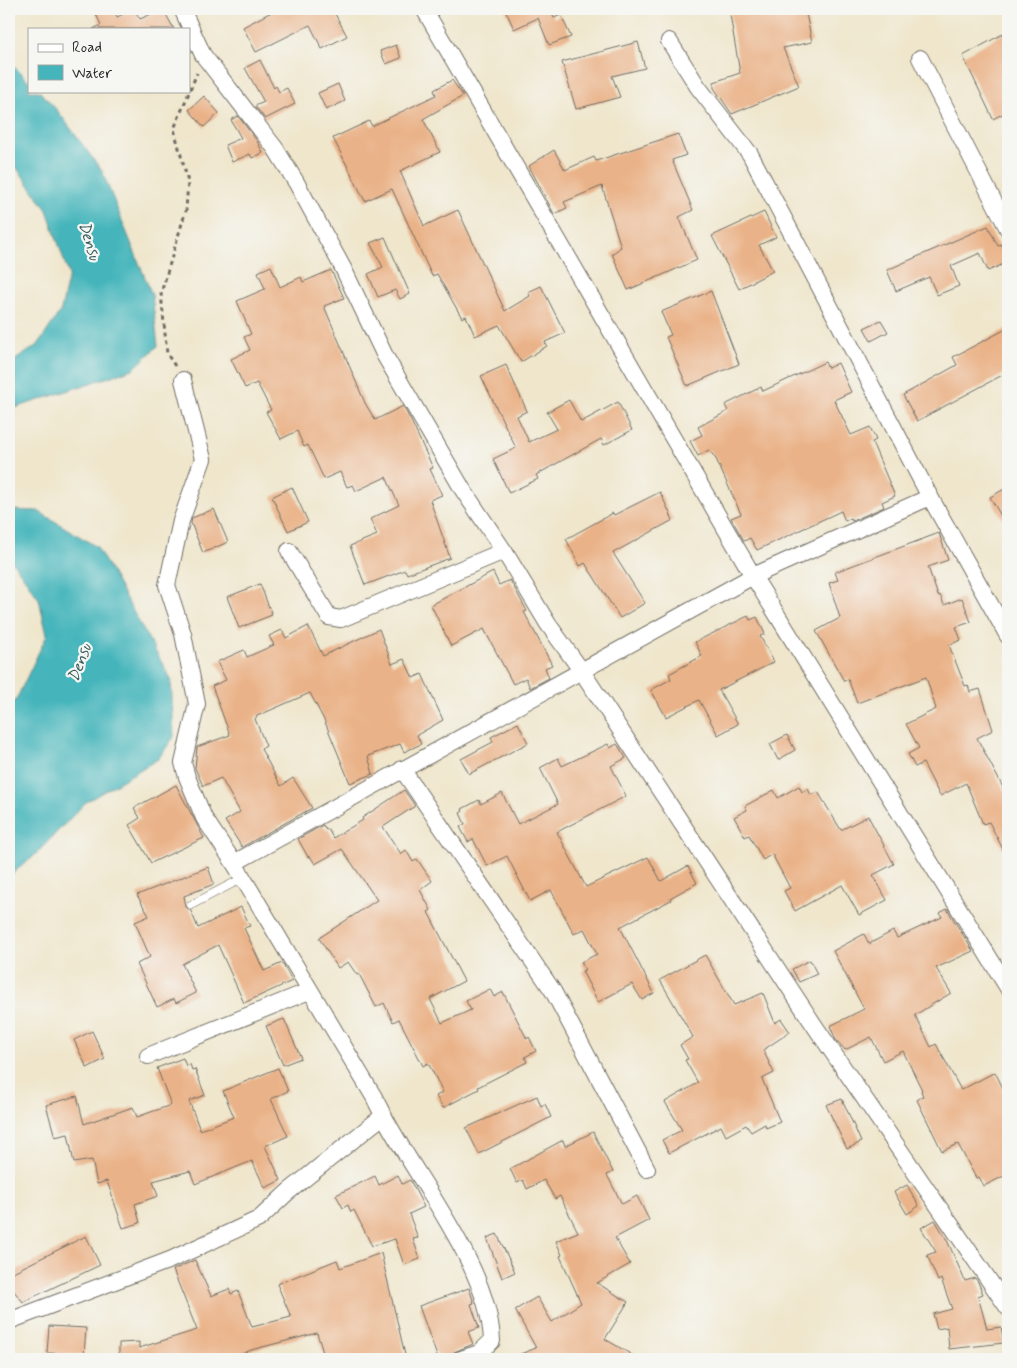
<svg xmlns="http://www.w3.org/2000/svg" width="1017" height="1368" viewBox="0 0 1017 1368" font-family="Mynerve,sans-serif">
	<rect width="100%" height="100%" fill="#f6f6f2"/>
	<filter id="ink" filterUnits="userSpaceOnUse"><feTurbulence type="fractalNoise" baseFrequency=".02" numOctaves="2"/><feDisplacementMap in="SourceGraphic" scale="10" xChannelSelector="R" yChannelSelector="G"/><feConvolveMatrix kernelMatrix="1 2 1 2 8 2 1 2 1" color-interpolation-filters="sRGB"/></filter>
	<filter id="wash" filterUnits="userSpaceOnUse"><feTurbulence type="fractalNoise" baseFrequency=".0096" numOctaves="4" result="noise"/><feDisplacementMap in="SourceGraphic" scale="20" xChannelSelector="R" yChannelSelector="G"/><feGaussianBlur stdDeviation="1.12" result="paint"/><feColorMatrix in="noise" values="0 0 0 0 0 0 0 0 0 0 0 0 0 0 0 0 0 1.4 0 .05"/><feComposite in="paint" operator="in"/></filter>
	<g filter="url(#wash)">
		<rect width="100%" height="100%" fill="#efe6cc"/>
		<g fill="#45b5bb" stroke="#387073">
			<polygon points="9,61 29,81 29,91 39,91 57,110 102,171 152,295 158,346 133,369 9,410 9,364 38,345 61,310 69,275 47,210 9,157"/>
			<polygon points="9,510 38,511 97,547 171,679 174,737 158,759 86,802 33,857 9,876 9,708 16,700 47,635 39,599 12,561 9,560"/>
		</g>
		<g id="blocks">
			<g fill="#eab288">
				<polygon points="106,9 113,9 117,17 134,9 140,19 163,9 174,29 93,29 101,25 96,14"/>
				<polygon points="277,9 341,9 334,12 347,36 322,49 310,25 256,52 243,27"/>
				<polygon points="505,9 559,9 551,12 554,18 561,15 571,37 549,45 538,18 514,29"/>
				<polygon points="729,9 805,9 812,42 783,48 799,86 732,114 714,88 714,82 740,73"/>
				<polygon points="1008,31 1008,111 993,119 963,56"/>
				<polygon points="638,42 645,68 612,76 620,97 576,109 562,62"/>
				<polygon points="396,45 401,58 386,64 380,51"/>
				<polygon points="260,60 274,88 276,86 279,92 287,88 295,104 265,119 255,106 264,102 245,68"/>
				<polygon points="452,80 463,96 423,119 440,152 400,171 424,226 458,210 505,311 530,296 528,292 541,286 565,333 545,342 547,346 521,362 499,325 475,336 466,316 462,318 437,274 432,276 392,189 365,201 333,138 369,121 372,126 436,95 434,90"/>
				<polygon points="338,84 345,101 326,110 318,93"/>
				<polygon points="204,96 219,113 204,127 189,110"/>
				<polygon points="238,116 257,141 263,153 252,158 250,154 232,162 225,145 241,138 231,120"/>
				<polygon points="678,134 686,155 672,160 693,210 679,217 697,260 628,290 612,254 621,247 602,186 564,202 567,208 554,214 529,166 554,150 565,170 594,157 596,161"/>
				<polygon points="764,212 776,237 759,245 773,271 739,289 712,236"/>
				<polygon points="988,226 998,246 1002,244 1008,262 988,271 980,253 951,266 959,286 937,295 929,277 896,291 887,270"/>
				<polygon points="385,237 410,294 400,299 395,290 378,297 368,274 383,267 370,243"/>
				<polygon points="271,266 280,287 301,277 303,282 331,270 344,298 324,306 365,403 375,420 403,406 411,421 433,468 430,469 442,495 430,500 450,558 407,574 405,570 365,585 350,546 377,535 370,519 399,505 386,477 356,491 353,485 347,487 340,472 324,479 308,445 304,447 297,431 281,439 266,412 271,410 257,383 245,388 231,359 250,350 244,337 251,334 237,301 265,289 258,272"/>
				<polygon points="711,291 739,364 687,386 666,337 671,335 661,312"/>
				<polygon points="881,320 888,332 871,341 864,328"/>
				<polygon points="1008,328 1008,372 917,421 903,395 957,365 953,357"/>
				<polygon points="825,362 828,368 838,363 851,392 834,400 851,435 870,427 876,440 872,442 895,496 882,502 884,507 852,521 851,518 845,521 841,511 757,550 750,538 744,541 731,518 741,514 716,459 709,450 698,456 690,441 702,435 698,427 728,411 725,405 761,387 763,391"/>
				<polygon points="506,365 527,411 517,416 529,442 557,429 547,412 569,400 581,422 618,402 632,430 604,445 601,439 536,475 538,479 509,493 493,459 516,448 481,376"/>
				<polygon points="292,487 308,522 288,531 272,497"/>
				<polygon points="1008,487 1008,528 990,497"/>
				<polygon points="660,492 673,520 613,553 645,603 620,618 585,563 580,566 566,539 613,513 614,515"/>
				<polygon points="214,509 228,542 203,553 191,523 192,518"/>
				<polygon points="939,533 948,560 928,567 938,596 940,595 944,605 962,598 971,622 956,627 961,640 949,645 965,686 968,685 970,692 980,689 993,730 977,738 1008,797 1008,859 989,822 983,824 966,783 940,796 923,763 915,767 908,754 919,748 906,724 936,709 926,677 857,703 848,679 844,681 816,631 840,618 829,583 838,580 835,572"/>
				<polygon points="493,572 499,585 510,580 527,611 524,612 552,665 545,668 549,678 530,688 526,678 513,684 484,629 451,646 431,605"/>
				<polygon points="260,584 272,615 239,628 227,597"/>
				<polygon points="748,616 750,620 757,617 765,634 760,636 774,662 719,690 738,724 718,735 699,700 666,717 651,690 671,679 669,674 702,656 695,642"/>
				<polygon points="308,626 323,656 379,629 392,664 404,659 413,678 422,674 443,720 417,735 421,744 404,752 400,744 368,756 373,774 350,783 325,722 310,693 257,716 255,719 266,746 261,749 281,786 293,778 312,808 242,847 225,821 240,812 221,778 203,786 195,768 197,747 230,735 212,686 226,680 217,662 244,650 247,657 274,645 269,636 282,630 286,638"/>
				<polygon points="518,723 528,743 469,774 461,759 493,742 491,737"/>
				<polygon points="787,735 795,750 778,760 770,744"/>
				<polygon points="608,744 610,748 617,744 626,758 611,766 626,796 557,832 586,887 648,857 661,881 688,866 697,883 670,898 671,900 620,927 654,993 642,1000 632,984 598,1002 582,971 585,970 581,962 597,954 584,929 574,934 551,890 530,901 507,856 487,866 473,839 468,842 460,827 465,824 460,813 463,811 462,809 479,800 481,804 502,793 518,824 558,804 540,768 558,758 562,766"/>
				<polygon points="176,785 204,838 151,863 129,825 140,818 134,808"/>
				<polygon points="799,786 802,792 808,789 811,795 818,792 841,830 868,816 894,864 873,875 887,900 859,915 842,885 795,911 784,891 790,888 772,854 763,860 749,835 745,837 734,817 747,810 745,806 774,790 778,798"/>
				<polygon points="404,790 415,806 383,827 401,854 406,850 413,862 417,859 432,881 420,890 431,910 428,912 464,981 430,999 442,1023 471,1010 466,1001 490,989 494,997 503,992 527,1039 529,1037 536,1051 525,1057 527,1062 478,1087 479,1089 443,1108 436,1096 443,1092 428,1063 423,1066 399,1019 393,1022 384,1003 376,1007 359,974 357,975 348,962 338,968 319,938 377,900 342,849 315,864 310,856 308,857 298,839 323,825 326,830 328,829 333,838 363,820 362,818"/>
				<polygon points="208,867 214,884 184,896 186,907 191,911 198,928 241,907 250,926 244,928 264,971 282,963 292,981 244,1003 218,945 182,964 196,993 176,1003 174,999 157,1007 137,964 150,957 135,922 149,916 137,895"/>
				<polygon points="947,909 973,951 936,968 951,993 915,1015 931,1047 936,1044 961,1090 995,1072 1008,1098 1008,1174 984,1186 979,1177 976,1178 958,1144 942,1151 917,1100 923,1096 921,1091 922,1090 903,1051 883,1061 871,1037 845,1050 836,1040 830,1026 864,1009 833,951 864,934 869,944 893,931 897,938 942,917 940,913"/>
				<polygon points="705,955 734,1005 763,993 775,1023 781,1019 790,1032 763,1050 774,1073 762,1079 780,1122 766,1128 765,1124 751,1132 746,1125 726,1136 721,1126 669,1153 662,1140 682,1130 665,1102 698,1083 685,1060 688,1059 680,1045 693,1037 660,980"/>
				<polygon points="810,960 817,974 799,982 792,969"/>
				<polygon points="284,1019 301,1058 283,1065 266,1026"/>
				<polygon points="92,1031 105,1059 87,1068 74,1040"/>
				<polygon points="183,1058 186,1066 190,1064 192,1070 195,1069 205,1095 189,1101 200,1130 234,1117 223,1091 278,1068 288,1091 271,1099 288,1136 265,1146 281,1180 265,1188 252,1161 195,1184 190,1171 153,1181 158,1196 135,1204 140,1223 123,1228 107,1181 97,1184 92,1160 74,1163 68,1134 55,1137 46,1105 77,1096 84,1124 133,1107 137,1117 171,1105 157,1068"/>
				<polygon points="537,1096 541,1106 545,1104 551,1117 479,1154 466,1128"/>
				<polygon points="842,1099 861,1142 847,1149 826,1105"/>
				<polygon points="593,1132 613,1172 607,1175 622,1204 637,1196 649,1220 615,1238 630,1264 597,1283 628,1302 605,1339 639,1359 508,1359 536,1348 515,1310 537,1297 552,1322 581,1303 560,1256 562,1255 556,1241 578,1232 560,1196 555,1199 544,1180 527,1189 523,1180 517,1183 510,1169 563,1140 565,1146"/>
				<polygon points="398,1175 402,1184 410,1180 424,1207 409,1214 418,1238 413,1239 420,1259 404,1265 395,1239 372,1246 354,1210 351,1212 348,1205 343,1208 336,1195 375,1176 379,1185"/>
				<polygon points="907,1185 919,1206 907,1214 894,1192"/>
				<polygon points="935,1220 947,1240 965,1281 975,1278 978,1282 983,1294 978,1296 987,1329 1001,1327 1004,1343 949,1349 947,1327 937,1329 933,1314 952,1309 941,1279 938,1281 927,1255 936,1252 921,1228"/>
				<polygon points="497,1234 515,1272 502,1278 487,1238"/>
				<polygon points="86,1236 100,1265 23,1302 9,1285 9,1274"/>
				<polygon points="381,1253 406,1359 325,1359 317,1333 251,1350 231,1359 115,1359 114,1356 119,1354 119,1343 139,1342 139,1348 197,1330 173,1270 195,1260 211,1296 229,1289 231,1294 238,1291 252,1327 291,1317 277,1284 337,1260 340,1268"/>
				<polygon points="469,1288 474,1303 471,1304 479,1328 468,1332 473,1344 454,1352 451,1359 438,1359 419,1306"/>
				<polygon points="49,1326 86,1328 84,1355 47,1353"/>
			</g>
		</g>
	</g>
	<g filter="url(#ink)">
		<use href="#blocks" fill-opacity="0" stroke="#706c63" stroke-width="1"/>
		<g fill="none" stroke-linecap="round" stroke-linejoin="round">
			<defs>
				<polyline id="lane" points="191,905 243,878"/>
				<g id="street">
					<polyline points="182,9 203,55 275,148 296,182 343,268 385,356 463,490 504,551 548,624 581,670 814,1025 1008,1308"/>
					<polyline points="424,9 753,576 1008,988"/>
					<polyline points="669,41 698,87 750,154 930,497 1008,636"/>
					<polyline points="920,58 1008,229"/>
					<path d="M 183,380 L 203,459 L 181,521 L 167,585 L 183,634 L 197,704 L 183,763 L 187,777 L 204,818 L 234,863 L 374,1097 C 407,1169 489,1261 492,1341 L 479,1353 L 461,1359"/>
					<polyline points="289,551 329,617 341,619 504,551"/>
					<polyline points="402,769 553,991 647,1169"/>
					<polyline points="234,863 753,576 930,497"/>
					<polyline points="148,1056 309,991"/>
					<polyline points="9,1321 170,1260 259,1219 288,1192 383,1116"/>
				</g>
			</defs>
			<use href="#lane" stroke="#706c63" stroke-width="9"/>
			<use href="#street" stroke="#706c63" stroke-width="18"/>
			<polyline stroke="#706c63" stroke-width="3" stroke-dasharray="4 4" stroke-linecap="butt" points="175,366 167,354 161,293 186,210 188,182 174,129 197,73"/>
			<use href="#lane" stroke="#fff" stroke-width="8"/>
			<use href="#street" stroke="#fff" stroke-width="16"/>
		</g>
	</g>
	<g text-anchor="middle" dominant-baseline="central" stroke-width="4.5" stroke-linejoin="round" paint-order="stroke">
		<g font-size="16" font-style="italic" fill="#345b5d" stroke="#f6f6f2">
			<text transform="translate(89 241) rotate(73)">Densu</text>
			<text transform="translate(80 663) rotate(-69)">Densu</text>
		</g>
	</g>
	<rect width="1017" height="1368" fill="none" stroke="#f6f6f2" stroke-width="30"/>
	<rect x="28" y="28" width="162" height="65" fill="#f6f6f2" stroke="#a5a5a2"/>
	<rect x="38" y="44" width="25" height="8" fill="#ffffff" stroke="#a5a5a2"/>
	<text x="72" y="52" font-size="15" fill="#2b2b2b">Road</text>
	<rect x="38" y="65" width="25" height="15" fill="#45b5bb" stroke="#a5a5a2"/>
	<text x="72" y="78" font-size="15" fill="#2b2b2b">Water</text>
</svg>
